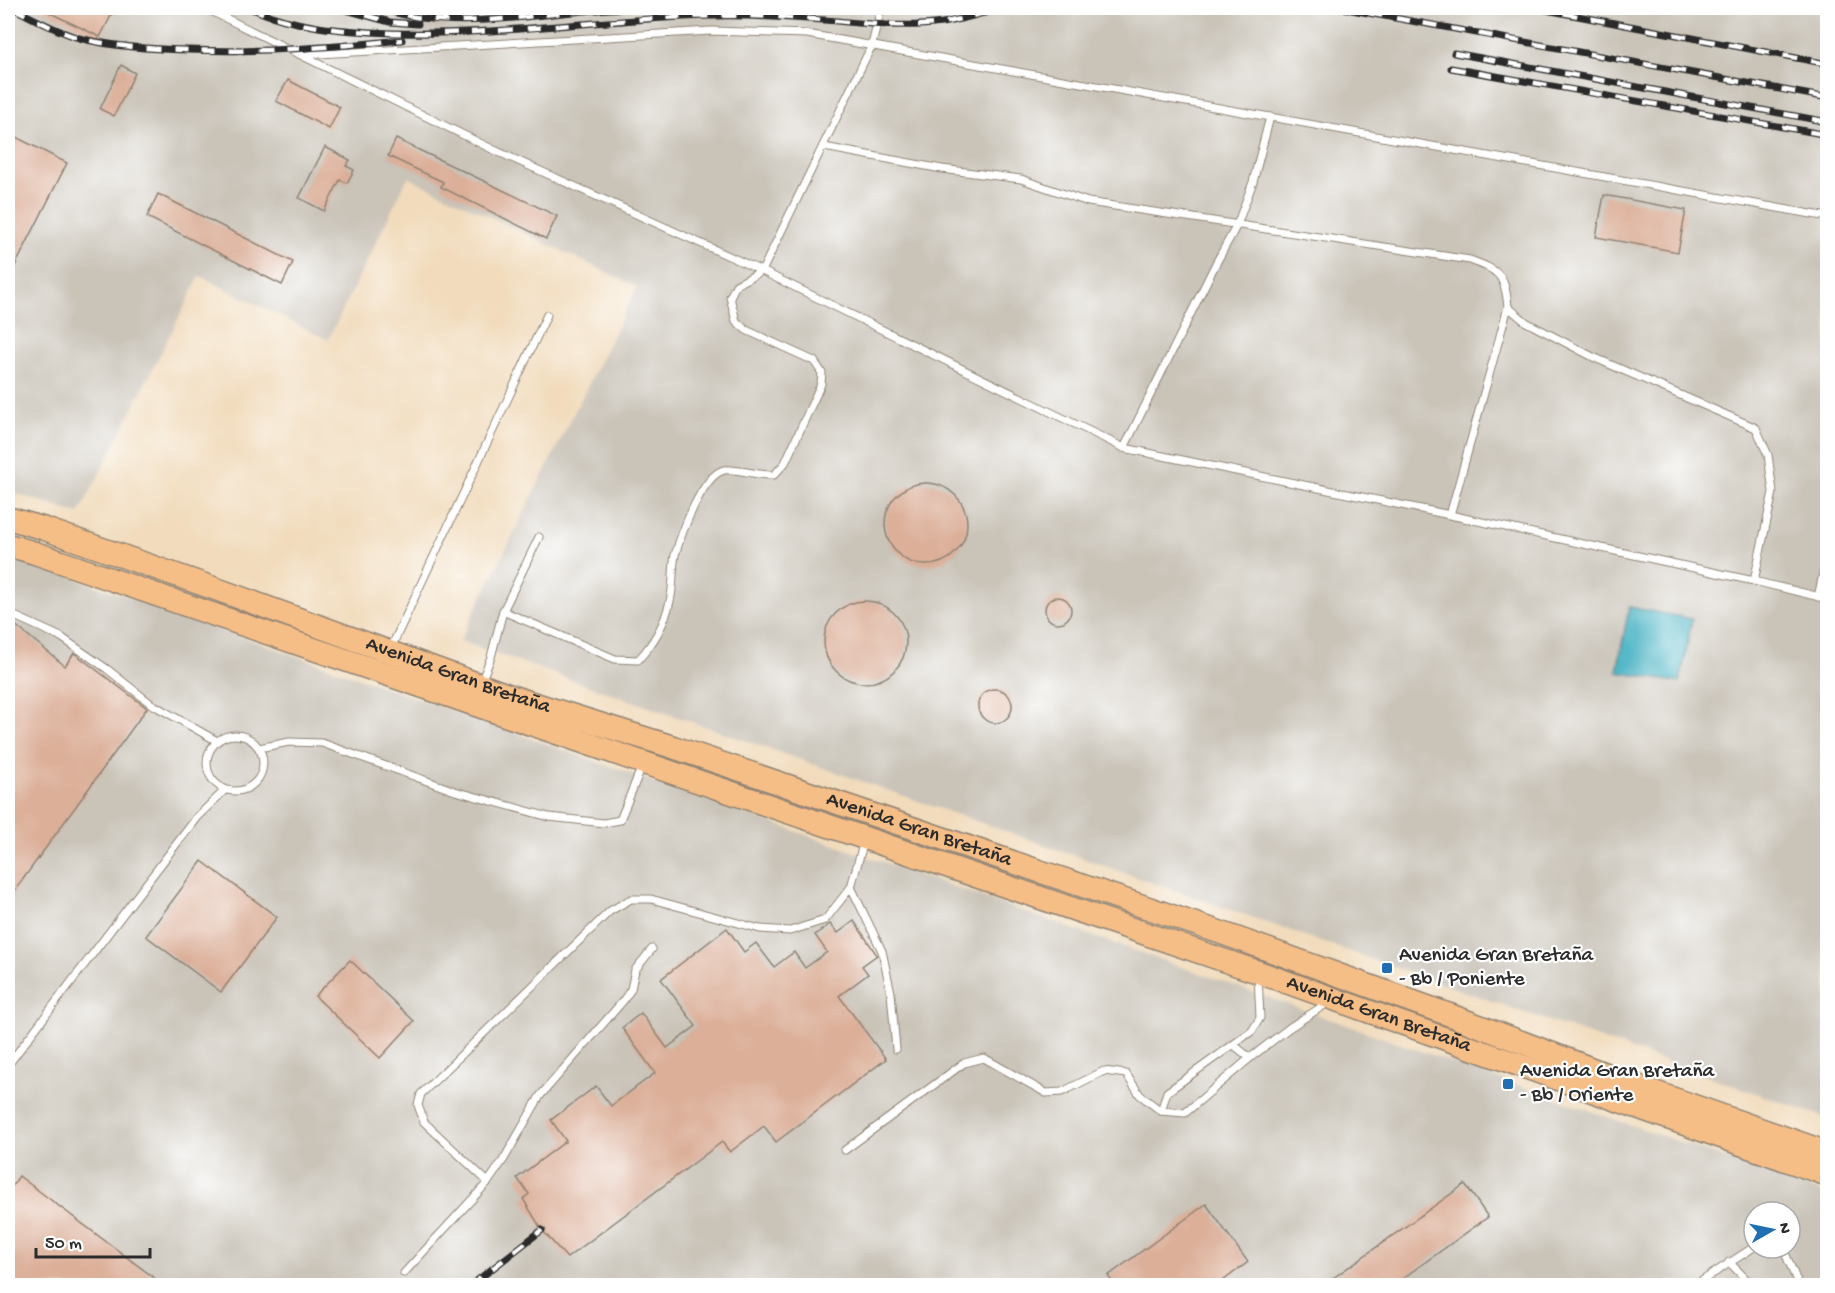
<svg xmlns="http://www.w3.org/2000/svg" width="1835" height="1293" viewBox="0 0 1835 1293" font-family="'Gochi Hand',sans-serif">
	<rect width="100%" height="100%" fill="#fff"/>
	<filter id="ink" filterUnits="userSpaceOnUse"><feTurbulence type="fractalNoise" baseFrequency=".0167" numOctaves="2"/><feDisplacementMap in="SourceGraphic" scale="12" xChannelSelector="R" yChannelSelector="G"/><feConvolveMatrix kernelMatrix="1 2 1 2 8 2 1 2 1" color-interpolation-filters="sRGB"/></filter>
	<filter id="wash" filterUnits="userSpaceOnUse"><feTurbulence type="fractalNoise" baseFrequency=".008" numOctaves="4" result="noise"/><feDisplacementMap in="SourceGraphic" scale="24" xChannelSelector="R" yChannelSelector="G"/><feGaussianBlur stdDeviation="1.35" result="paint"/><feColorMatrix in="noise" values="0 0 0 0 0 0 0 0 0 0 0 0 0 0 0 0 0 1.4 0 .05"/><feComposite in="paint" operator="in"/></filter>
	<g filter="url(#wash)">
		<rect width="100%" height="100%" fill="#f1dbbc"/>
		<g fill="#c9c3b8" fill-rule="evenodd">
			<polygon points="8,8 1827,8 1827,1118 460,641 637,287 408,177 328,340 200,276 79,514 8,491"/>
			<path d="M 8,558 L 11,558 L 55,571 L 1827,1194 L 1827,1285 L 8,1286 ZM 1754,1212 L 1790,1212 L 1790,1248 L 1754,1248 Z"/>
		</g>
		<polygon fill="#43b0c1" stroke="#376e76" stroke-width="1.5" points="1629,607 1692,619 1680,683 1617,672"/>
		<g id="blocks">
			<g fill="#dbaf98">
				<polygon points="40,8 115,8 100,37"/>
				<polygon points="121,65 135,73 114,116 100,109"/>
				<polygon points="288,80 340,107 329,129 276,101"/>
				<polygon points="8,133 67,163 8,280"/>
				<polygon points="396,139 557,216 546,239 441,187 443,182 388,156"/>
				<polygon points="325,147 350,160 346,166 354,170 347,183 340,180 324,211 299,198"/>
				<polygon points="158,194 293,262 282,285 147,217"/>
				<polygon points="1604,195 1686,210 1678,252 1596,237"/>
				<circle cx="926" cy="524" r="41"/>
				<circle cx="1058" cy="610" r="13"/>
				<circle cx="865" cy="642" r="41"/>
				<polygon points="8,619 65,666 74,653 147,708 8,900"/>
				<circle cx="995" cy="706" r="17"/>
				<polygon points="202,861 277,917 221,992 146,936"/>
				<polygon points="854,921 877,955 862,966 868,974 839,996 886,1059 776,1142 764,1126 730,1152 722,1142 567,1258 542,1230 523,1199 529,1194 517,1178 566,1141 551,1120 596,1086 611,1106 655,1073 622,1028 641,1013 667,1048 696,1026 661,979 727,928 744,952 756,943 774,967 794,952 805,968 827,952 815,935 830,924 838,933"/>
				<polygon points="350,960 414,1021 380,1058 315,996"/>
				<polygon points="19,1176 165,1286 8,1286 8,1192"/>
				<polygon points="1465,1184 1488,1217 1392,1286 1322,1286"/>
				<polygon points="1206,1204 1248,1262 1216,1286 1115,1286 1108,1276"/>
			</g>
		</g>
	</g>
	<g filter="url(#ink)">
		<use href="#blocks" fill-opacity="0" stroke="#8e8374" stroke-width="1.5"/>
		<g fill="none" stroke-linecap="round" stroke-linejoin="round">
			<defs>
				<g id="lane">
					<polyline points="205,8 492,149 762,271 1124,448 1450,515 1754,581 1828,599"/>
					<polyline points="302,55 711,31 807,34 1828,217"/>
					<path d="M 824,147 L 942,169 L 1021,179 L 1088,202 L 1470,260 C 1500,271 1505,275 1508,307 L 1450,515"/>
					<polyline points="1508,307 1526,322 1593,357 1756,428 1768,455 1773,492 1754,581"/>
					<polyline points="1124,448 1215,265 1237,225 1253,182 1270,117"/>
					<polyline points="1818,597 1828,552"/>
					<path d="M 503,611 L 615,659 L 638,660 C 653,644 665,623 670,601 C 674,586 672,570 675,555 C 681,535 702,475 724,470 C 735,468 759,476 774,475 L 785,463 L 821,384 L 822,373 L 814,361 L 746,330 L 736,321 L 730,297 L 736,285 L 762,271 L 872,45 L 881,8"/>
					<polyline points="8,613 61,637 107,669 150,703 217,741"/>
					<polyline points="390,650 547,315"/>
					<polyline points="481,682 491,657 503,611 539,537"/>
					<circle cx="235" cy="763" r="28"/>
					<polyline points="259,748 289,742 322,743 455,791 549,817 604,823 620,820 642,766"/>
					<polyline points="851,887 882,951 891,993 896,1049"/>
					<polyline points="1234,1045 1250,1058"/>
					<polyline points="8,1065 197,817 225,790"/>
					<polyline points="1161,1111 1167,1092 1252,1031 1260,1018 1258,975"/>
					<polyline points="845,1150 964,1063 984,1058 1046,1093 1062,1092 1104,1071 1126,1074 1140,1095 1161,1111 1185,1113 1250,1058 1289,1028 1329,1002"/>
					<polyline points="488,1182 424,1122 418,1105 421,1094 610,911 631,899 651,899 760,929 790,931 825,920 851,887 864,841"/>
					<polyline points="1783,1248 1799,1286"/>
					<polyline points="1729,1262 1753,1286"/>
					<polyline points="404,1273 488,1182 504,1159 540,1096 623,1001 631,989 635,970 652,949"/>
					<polyline points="1694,1286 1754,1247"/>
				</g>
				<g id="primary">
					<path id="s1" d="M 8,518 L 45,529 L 216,589 L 516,698 L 673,747 L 1222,933 L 1450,1015 L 1634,1085 L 1828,1153"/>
					<path id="s2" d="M 8,545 L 35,553 L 644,763 L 1258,972 L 1828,1175"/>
				</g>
			</defs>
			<use href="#lane" stroke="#8e8374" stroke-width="9"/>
			<use href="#primary" stroke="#8e8374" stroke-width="25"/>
			<use href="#lane" stroke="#fff" stroke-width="7"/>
			<use href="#primary" stroke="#f6be87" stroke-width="22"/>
			<defs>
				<g id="rail">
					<path d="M 13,8 C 34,19 56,31 79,38 C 114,47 151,49 188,50 C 260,53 331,47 402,40"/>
					<path d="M 250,8 C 296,28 343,31 392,33 C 500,36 607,18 715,16 C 756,15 796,18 837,21 C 872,24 907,28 942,23 C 963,19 983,13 1003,8"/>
					<polyline points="339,8 390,22 418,24"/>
					<path d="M 379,8 C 446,31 515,17 583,11 C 603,9 623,8 643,8"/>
					<polyline points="1341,8 1828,98"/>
					<polyline points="1536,8 1828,64"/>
					<polyline points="1454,53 1828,122"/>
					<polyline points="1451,68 1828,135"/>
					<polyline points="470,1286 542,1230"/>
				</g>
			</defs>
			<use href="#rail" stroke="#2b2b2b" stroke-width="7"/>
			<use href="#rail" stroke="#fff" stroke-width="4.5" stroke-dasharray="14" stroke-linecap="butt"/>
		</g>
	</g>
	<g fill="#1f6fb2" stroke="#fff" stroke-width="2">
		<rect x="1381" y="962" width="12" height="12" rx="3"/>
		<rect x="1502" y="1078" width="12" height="12" rx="3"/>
	</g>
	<g text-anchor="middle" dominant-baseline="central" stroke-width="4.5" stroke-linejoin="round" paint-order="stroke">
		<g font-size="21" fill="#2b2b2b" stroke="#fff">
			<text stroke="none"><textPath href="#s1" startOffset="477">Avenida Gran Bretaña</textPath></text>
			<text stroke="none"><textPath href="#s1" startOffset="963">Avenida Gran Bretaña</textPath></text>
			<text stroke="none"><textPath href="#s2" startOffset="1449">Avenida Gran Bretaña</textPath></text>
		</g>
		<g font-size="21" fill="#2b2b2b" stroke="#fff" text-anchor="start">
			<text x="1399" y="956">Avenida Gran Bretaña<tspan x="1399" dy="24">- Bb / Poniente</tspan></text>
			<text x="1520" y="1072">Avenida Gran Bretaña<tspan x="1520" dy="24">- Bb / Oriente</tspan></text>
		</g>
	</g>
	<rect width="1835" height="1293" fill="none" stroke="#fff" stroke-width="30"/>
	<g transform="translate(1772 1230) rotate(81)"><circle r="28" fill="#ffffff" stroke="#aaaaaa" stroke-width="1.5"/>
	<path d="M0-4.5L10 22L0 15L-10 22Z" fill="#1f6fb2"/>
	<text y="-9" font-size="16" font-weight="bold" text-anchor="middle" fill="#2b2b2b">N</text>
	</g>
	<path d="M36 1248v9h114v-9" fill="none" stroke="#2b2b2b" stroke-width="3"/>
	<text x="45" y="1248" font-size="18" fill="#2b2b2b" stroke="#ffffff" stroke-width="4.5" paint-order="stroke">50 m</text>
</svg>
